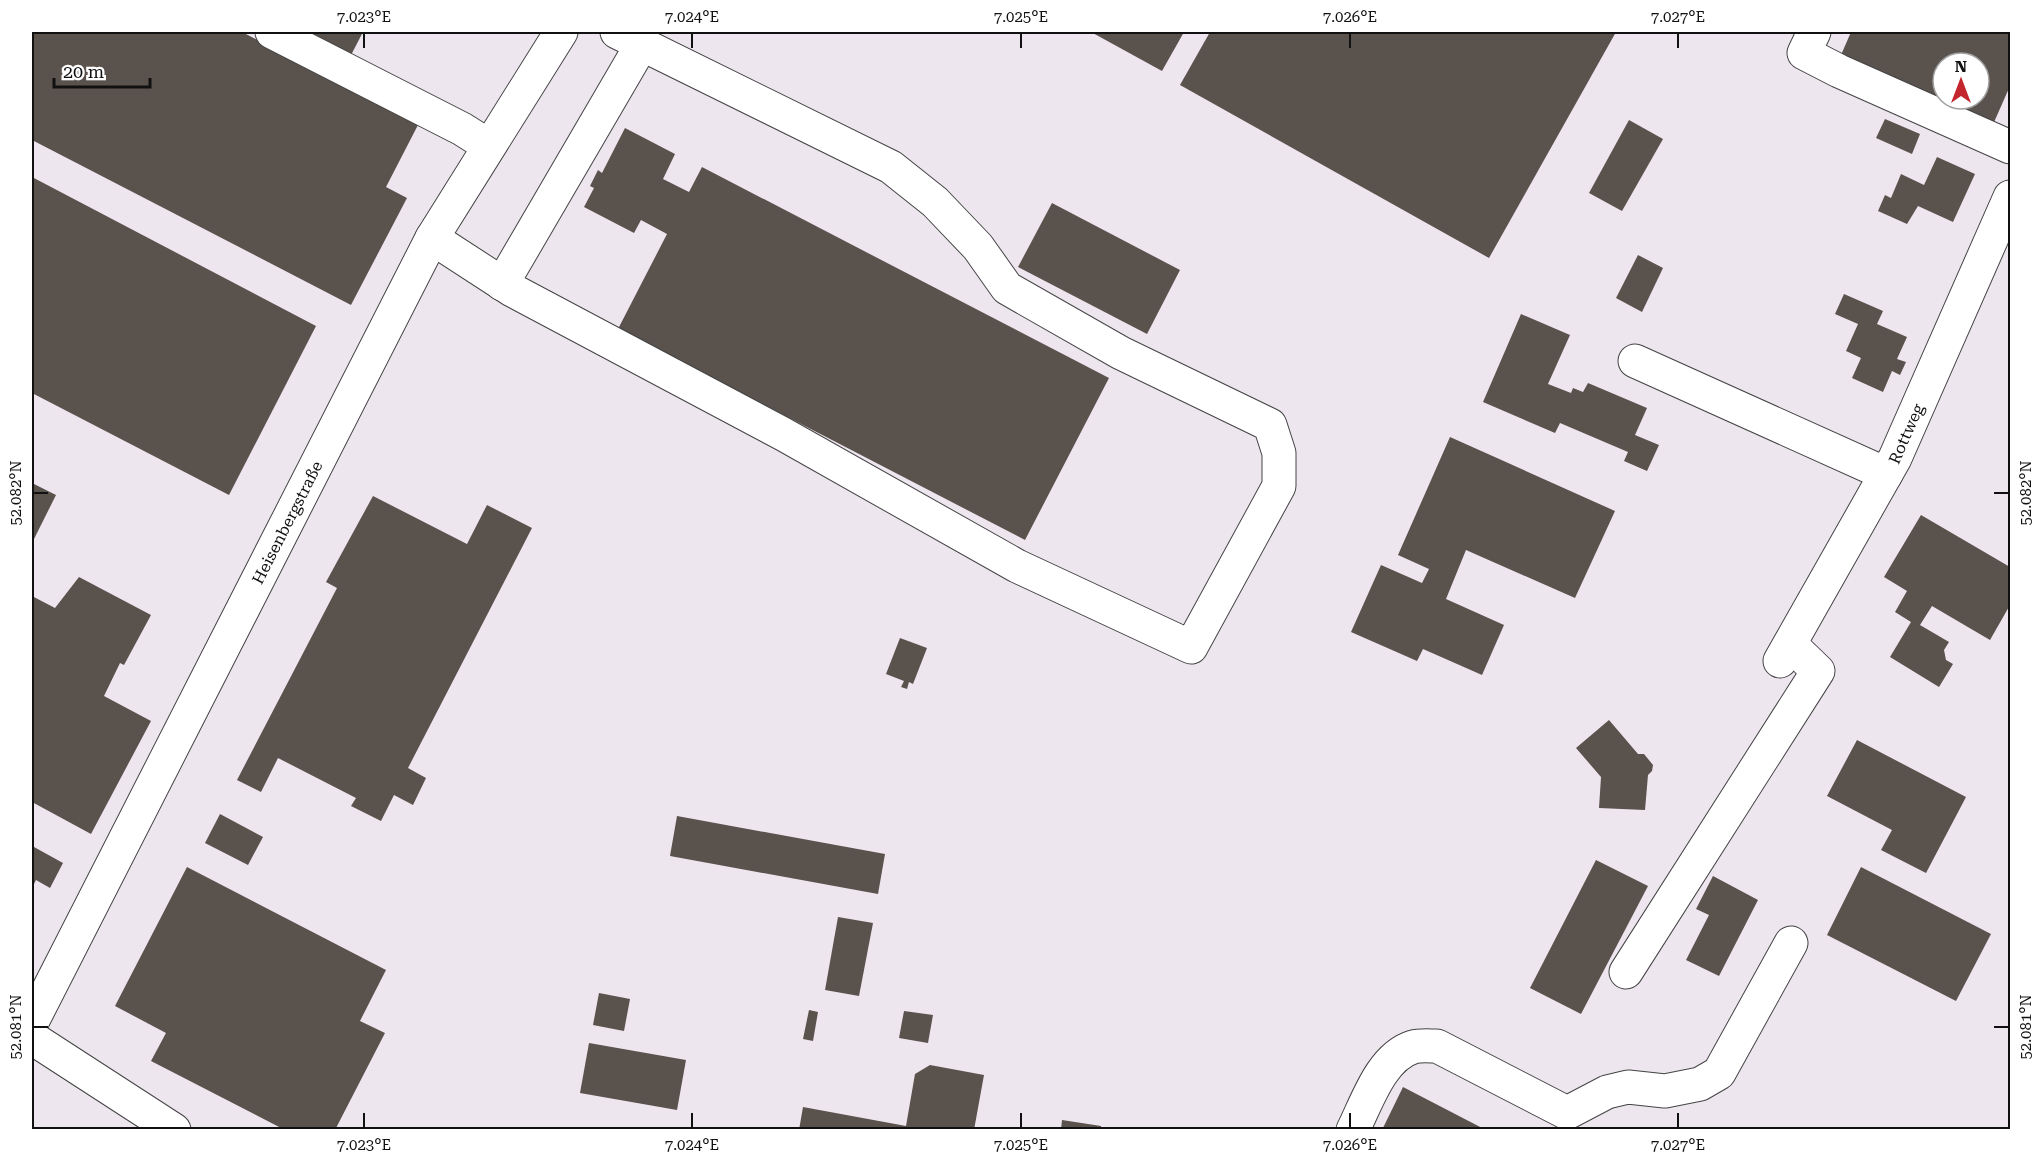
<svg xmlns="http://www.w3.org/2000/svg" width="2042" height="1161" viewBox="0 0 2042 1161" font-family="'Roboto Serif',serif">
	<rect width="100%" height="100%" fill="#fffdf5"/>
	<path fill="#eee6ef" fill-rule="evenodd" d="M 32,32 L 2010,32 L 2010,1129 L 32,1129 ZM 1943,63 L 1979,63 L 1979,99 L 1943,99 Z"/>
	<g fill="#5a524d" fill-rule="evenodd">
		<polygon points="32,32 242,32 419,123 386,187 407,198 351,305 32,140"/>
		<polygon points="300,32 363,32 350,57"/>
		<polygon points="1091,32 1184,32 1162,71"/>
		<polygon points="1210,32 1616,32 1489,258 1180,85"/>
		<path d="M 1851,32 L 2010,32 L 2010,86 L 1991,129 L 1838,62 ZM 1943,63 L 1979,63 L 1979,99 L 1943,99 Z"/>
		<polygon points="1885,119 1920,134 1912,154 1876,138"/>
		<polygon points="1629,120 1663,139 1622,211 1589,193"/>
		<polygon points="625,128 675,154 663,179 689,192 702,167 1109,378 1025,540 618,329 667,234 641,220 634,233 584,207 594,188 590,186 598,170 602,173"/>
		<polygon points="1937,157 1975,174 1953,222 1918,206 1907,224 1878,211 1885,195 1891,198 1901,174 1924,185"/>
		<polygon points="32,177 316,326 229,495 32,393"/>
		<polygon points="1052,203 1180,270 1147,334 1018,267"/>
		<polygon points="1638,255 1663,268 1642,312 1616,298"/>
		<polygon points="1844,294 1883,311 1877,324 1907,337 1897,359 1906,362 1900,375 1892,371 1883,392 1852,378 1861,358 1846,351 1858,324 1835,314"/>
		<polygon points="1521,314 1570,335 1548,384 1571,393 1573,388 1583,392 1588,383 1647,408 1635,435 1659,445 1647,471 1624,461 1628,452 1560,423 1555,433 1483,402"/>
		<polygon points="1450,437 1615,511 1575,598 1466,550 1446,599 1504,625 1482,675 1423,649 1417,661 1351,632 1381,565 1422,583 1429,569 1398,555"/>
		<polygon points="32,483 56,495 32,543"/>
		<polygon points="373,496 467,544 487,505 532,528 408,768 426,778 413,805 394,795 381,821 351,806 356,798 278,758 261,792 237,780 337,588 326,582"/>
		<polygon points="1921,515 2010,567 2010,605 1990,640 1932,606 1920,625 1949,642 1944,650 1946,660 1953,664 1939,687 1890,657 1911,622 1895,612 1907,591 1884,577"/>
		<polygon points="79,577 151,615 124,665 120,663 104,696 151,721 91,834 32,802 32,596 55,608"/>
		<polygon points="900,638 927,648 913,684 909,682 907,689 901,687 904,681 886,674"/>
		<polygon points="1609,720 1638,754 1644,754 1653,765 1652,771 1648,775 1645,810 1599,808 1601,777 1576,748"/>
		<polygon points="1857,740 1966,797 1926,873 1881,850 1892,830 1827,796"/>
		<polygon points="220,814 263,837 248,865 205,843"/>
		<polygon points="677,816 885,854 878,894 670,856"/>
		<polygon points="34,847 63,863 50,888 36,880 32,888 32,852"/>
		<polygon points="1596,860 1648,886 1581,1014 1530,988"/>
		<polygon points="187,867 386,970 360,1021 385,1033 335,1130 285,1130 151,1061 166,1033 115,1006"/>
		<polygon points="1861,867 1991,934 1956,1001 1827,935"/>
		<polygon points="1713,876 1758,900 1719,976 1686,960 1709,915 1696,909"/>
		<polygon points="838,917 873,923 859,996 825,990"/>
		<polygon points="599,993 630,999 624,1031 593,1025"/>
		<polygon points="809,1010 818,1012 813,1041 803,1039"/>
		<polygon points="904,1011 933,1015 928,1043 899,1038"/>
		<polygon points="589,1043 686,1060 677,1110 580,1093"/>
		<polygon points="930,1065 984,1075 974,1130 799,1130 803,1107 906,1126 915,1074"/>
		<polygon points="1403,1087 1486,1130 1382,1130"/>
		<polygon points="1062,1120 1101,1126 1101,1130 1061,1130"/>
	</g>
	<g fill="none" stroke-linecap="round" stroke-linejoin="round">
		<defs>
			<g id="minor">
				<polyline points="272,32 462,129 489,146"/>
				<polyline points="1814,32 1804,53 1839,71 2010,147"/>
				<polyline points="432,238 512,290 783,434 1017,566 1191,647 1279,486 1279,453 1270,425 1121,353 1007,288 978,247 935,202 891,167 617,32"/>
				<polyline points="502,284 642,44"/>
				<polyline points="1635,361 1886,474"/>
				<path id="s1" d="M 1780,661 L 1895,458 L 2010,197"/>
				<polyline points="1626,972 1818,671 1790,644"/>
				<path id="s2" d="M 32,1022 L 432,238 L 561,32"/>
				<polyline points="32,1038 174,1130"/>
				<path d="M 1353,1130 C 1367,1102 1381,1057 1413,1047 C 1420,1045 1430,1046 1437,1046 L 1567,1113 L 1607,1092 L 1628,1087 L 1665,1091 L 1700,1084 L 1719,1073 L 1791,943"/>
			</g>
		</defs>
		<use href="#minor" stroke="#444" stroke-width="35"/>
		<use href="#minor" stroke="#fff" stroke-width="33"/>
	</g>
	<path fill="none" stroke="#111" stroke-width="2" d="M 364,33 L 364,48M 692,33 L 692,48M 1021,33 L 1021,48M 1350,33 L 1350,48M 1678,33 L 1678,48M 33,493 L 48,493M 1994,493 L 2009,493M 33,1027 L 48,1027M 1994,1027 L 2009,1027M 364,1113 L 364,1128M 692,1113 L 692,1128M 1021,1113 L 1021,1128M 1350,1113 L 1350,1128M 1678,1113 L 1678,1128"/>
	<g text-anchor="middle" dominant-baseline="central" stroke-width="6" stroke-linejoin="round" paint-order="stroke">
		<g font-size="16" fill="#111" stroke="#fff">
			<text stroke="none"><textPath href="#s1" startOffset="260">Rottweg</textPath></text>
			<text stroke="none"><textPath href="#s2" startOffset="561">Heisenbergstraße</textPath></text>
		</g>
	</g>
	<rect width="2042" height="1161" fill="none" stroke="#ffffff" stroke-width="66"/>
	<g transform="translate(1961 81)"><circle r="28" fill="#ffffff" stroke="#a0a0a0" stroke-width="1.5"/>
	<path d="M0-4.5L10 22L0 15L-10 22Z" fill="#c4262e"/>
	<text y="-9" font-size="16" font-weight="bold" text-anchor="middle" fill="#111111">N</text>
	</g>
	<path d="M54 78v9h96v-9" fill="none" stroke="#111111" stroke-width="3"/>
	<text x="63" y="78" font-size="18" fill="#111111" stroke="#ffffff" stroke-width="4.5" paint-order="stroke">20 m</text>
	<rect x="33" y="33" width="1976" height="1095" fill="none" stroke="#111" stroke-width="2"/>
	<g font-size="15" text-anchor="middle" fill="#111">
		<text x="364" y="22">7.023°E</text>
		<text x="692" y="22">7.024°E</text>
		<text x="1021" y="22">7.025°E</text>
		<text x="1350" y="22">7.026°E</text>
		<text x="1678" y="22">7.027°E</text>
		<text transform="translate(16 493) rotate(-90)" y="5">52.082°N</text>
		<text transform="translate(2026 493) rotate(-90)" y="5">52.082°N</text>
		<text transform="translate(16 1027) rotate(-90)" y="5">52.081°N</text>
		<text transform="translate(2026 1027) rotate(-90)" y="5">52.081°N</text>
		<text x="364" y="1150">7.023°E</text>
		<text x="692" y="1150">7.024°E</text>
		<text x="1021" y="1150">7.025°E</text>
		<text x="1350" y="1150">7.026°E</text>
		<text x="1678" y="1150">7.027°E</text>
	</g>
</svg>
